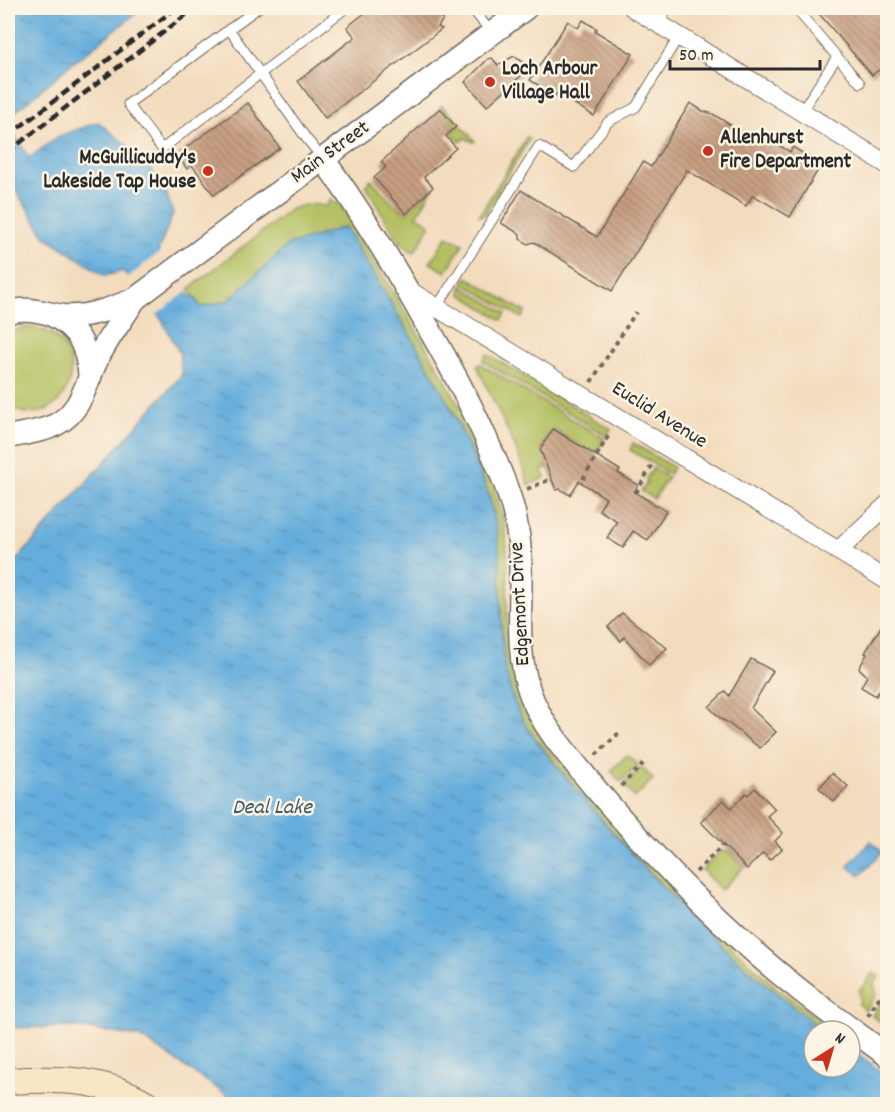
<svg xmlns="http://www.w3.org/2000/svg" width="895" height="1112" viewBox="0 0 895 1112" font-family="Dekko,sans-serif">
	<defs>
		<pattern id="water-ripples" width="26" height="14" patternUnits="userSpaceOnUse" patternTransform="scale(1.5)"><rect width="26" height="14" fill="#65addc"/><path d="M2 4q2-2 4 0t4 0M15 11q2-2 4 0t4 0" fill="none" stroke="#538db3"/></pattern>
		<pattern id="building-back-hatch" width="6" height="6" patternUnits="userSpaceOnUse" patternTransform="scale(1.5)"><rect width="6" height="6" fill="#c89f81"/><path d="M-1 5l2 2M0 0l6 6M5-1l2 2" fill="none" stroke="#a3826a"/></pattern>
	</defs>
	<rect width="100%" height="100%" fill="#fcf5e5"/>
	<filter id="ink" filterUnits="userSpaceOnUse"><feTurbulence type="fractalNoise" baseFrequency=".0167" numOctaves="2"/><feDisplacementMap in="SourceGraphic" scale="12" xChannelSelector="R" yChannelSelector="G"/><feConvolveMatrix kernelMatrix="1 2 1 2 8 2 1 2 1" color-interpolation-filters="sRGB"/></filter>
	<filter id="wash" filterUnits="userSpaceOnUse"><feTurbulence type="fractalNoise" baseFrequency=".008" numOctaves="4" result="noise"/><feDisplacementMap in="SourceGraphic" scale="24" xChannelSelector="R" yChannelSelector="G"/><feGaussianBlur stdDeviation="1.35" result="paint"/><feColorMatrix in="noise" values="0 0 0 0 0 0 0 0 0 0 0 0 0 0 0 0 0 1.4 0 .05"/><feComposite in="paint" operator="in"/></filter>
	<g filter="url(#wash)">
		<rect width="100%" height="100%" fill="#f3dcbd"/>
		<g fill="#b3bf61" stroke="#6f7546" stroke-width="1.5">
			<polygon points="442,105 475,141 474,142 464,138 461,142 451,132 456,127 440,108"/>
			<polygon points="527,137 529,139 485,215 479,216"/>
			<path d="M 371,179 L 391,202 L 406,213 L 433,187 L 417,216 L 429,223 L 430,227 L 414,253 C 392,238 379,208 366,185 Z"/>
			<path d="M 330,199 L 338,204 L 346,213 C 399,309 470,400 500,507 C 514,556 503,606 509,656 C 513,689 526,716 545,743 L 701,918 L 776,987 L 834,1031 L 824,1031 L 780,997 L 749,971 L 684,909 L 589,805 L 525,725 L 515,703 L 505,672 L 494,511 L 484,482 L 455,415 L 422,355 L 345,227 L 287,246 L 228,301 L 201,307 L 189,289 L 291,209 L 309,204 L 327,206 Z"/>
			<polygon points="447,236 463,244 446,272 430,263"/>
			<polygon points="467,277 525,312 522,318 463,283"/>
			<polygon points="461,286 506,313 502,320 461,294"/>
			<path d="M 27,327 C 101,332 72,439 8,407 L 8,332 Z"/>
			<polygon points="487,354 611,429 607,436 483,361"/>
			<polygon points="480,364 605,439 595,455 553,429 540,449 550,463 546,465 547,468 542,470 545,478 529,485 515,447 477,366"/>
			<polygon points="633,443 673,467 670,474 630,450"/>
			<polygon points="653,468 668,477 654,499 641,491 647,483 646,479"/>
			<polygon points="627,755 638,765 621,782 611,771"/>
			<polygon points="641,767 653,779 635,798 624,785"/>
			<polygon points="721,851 728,851 744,867 721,890 702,870"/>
			<path d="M 873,973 L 879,977 L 873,985 C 881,994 871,1002 865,1010 L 858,1004 L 860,1001 L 859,991 Z"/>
			<polygon points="883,998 887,998 887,1026 872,1016"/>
		</g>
		<g fill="url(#water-ripples)" stroke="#486c84" stroke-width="1.5">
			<polygon points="8,8 143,8 69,66 8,118"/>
			<path d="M 98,122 L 143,158 L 166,192 L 173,214 L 158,251 L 190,297 L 193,296 L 201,307 L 228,301 L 287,246 L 345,227 C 388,299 435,370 469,447 C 478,468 488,489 493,511 C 509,574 491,642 515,703 C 528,736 554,763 577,790 C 650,880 732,961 824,1031 L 814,1031 L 814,1067 L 850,1067 L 850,1048 L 887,1076 L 887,1104 L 241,1104 L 140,1037 L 77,1027 L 8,1028 L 8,570 L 182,375 L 179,352 L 162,320 L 123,271 L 105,276 L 45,236 L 15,189 L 13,165 L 8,155 L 8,124 L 29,158 L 59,136 Z"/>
			<polygon points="871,841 882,852 860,876 848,866"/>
		</g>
		<polygon fill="#f3dcbd" points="161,251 189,290 155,316 126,279"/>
		<g id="blocks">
			<g fill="url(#building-back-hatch)">
				<polygon points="371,8 450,8 438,27 442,29 325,118 298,81 355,37 347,27"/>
				<polygon points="814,8 888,8 888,63 872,75"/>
				<polygon points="583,20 597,29 595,31 633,54 594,116 557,93 555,96 530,80 568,21 578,28"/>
				<polygon points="514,56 531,67 487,106 465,82 488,59 492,58 498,65"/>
				<polygon points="248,103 280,148 214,195 192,165 187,169 177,155 184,151 183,150"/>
				<polygon points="690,103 703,111 713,114 748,136 749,135 755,139 759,133 790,152 793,147 821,165 790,217 753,195 746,206 687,170 612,291 534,242 528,244 520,239 520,234 501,223 521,190 597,237 643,162 651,167"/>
				<polygon points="440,108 456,127 446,136 456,148 424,177 433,187 406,214 374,178 386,167 381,162"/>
				<polygon points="553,429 620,470 618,473 638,485 634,492 666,511 648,540 633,531 623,548 607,538 617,521 599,510 606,498 579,481 570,495 560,489 556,490 540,449"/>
				<polygon points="622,613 667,648 649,665 624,637 621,641 608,627"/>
				<polygon points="888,615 888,689 882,686 876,696 861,687 867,676 859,668 867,654 865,653"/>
				<polygon points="751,659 773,671 751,708 776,732 760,748 724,720 723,721 709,707 725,691 729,696"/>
				<polygon points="832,773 848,786 834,802 819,788"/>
				<polygon points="755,788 775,809 767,816 783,833 775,841 782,849 770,860 763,853 747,869 701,822 723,800 731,808 746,793 748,795"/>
			</g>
		</g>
	</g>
	<g filter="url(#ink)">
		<use href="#blocks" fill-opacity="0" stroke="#71695e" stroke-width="1.5"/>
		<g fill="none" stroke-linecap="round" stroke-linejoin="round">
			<defs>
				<g id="service">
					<polyline points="258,8 128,104 162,149 346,8"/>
					<polyline points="469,8 474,11 491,32"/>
					<polyline points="795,8 860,83"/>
					<polyline points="658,23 668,8"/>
					<polyline points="229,29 306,138 323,159"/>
					<polyline points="801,112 837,57"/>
					<polyline points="437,307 539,146 574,167 608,122 636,107 679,36"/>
				</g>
				<g id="minor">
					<polyline points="633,8 888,165"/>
					<polyline points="408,290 888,581"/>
					<polyline points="838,551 888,504"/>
				</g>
				<g id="tertiary">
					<path d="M 323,159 C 362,212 396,269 428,327 C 451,367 473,407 491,450 C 502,475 513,501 517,528 C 527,582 511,640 530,693 C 543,729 571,758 595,788 C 646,848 701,906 761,958 C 801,993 844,1024 888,1056"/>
					<path d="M 8,312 C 27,306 43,313 63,316 C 88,318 113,308 135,299 L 526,8"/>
					<path d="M 50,314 C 80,329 86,345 90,377"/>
					<path d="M 8,437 C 24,433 43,432 57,424 C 84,409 86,379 100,354 C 110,335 124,317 135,299"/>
				</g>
				<path id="secondary" d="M 8,1081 C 56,1078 104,1078 147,1104"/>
			</defs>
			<use href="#service" stroke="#71695e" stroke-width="11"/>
			<use href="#minor" stroke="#71695e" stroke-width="20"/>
			<use href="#tertiary" stroke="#71695e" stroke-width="25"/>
			<use href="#secondary" stroke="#71695e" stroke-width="28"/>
			<g stroke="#71695e" stroke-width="4" stroke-dasharray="4.5 4.5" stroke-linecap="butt">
				<polyline points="591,382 636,312"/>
				<polyline points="583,479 610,433"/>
				<polyline points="527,489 551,479"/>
				<polyline points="636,493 652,465"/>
				<polyline points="596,755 620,732"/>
				<polyline points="621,786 646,761"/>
				<polyline points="696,872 723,845"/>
				<polyline points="868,1016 885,988"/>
			</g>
			<use href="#service" stroke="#fff" stroke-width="9"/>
			<use href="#minor" stroke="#fff" stroke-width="18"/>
			<use href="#tertiary" stroke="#fff" stroke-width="22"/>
			<use href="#secondary" stroke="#f8e7c3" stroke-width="26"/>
			<g stroke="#2b2b2b" stroke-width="4.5" stroke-dasharray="9 4.5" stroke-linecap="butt">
				<polyline points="8,136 176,8"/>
				<polyline points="8,152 195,8"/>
			</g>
		</g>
	</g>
	<g fill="#c8321e" stroke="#fcf5e5" stroke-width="2">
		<circle cx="490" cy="82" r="6"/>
		<circle cx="708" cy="151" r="6"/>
		<circle cx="208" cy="171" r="6"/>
	</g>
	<g text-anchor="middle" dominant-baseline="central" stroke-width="5" stroke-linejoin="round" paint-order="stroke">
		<g font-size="21" font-weight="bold" fill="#2b2b2b" stroke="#fcf5e5" text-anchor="start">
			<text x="502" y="70">Loch Arbour<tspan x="502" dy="24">Village Hall</tspan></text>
			<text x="720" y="139">Allenhurst<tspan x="720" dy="24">Fire Department</tspan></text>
			<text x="196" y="159" text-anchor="end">McGuillicuddy's<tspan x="196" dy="24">Lakeside Tap House</tspan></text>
		</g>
		<g font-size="21" fill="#2b2b2b" stroke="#fcf5e5">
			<text transform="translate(331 153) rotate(-36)">Main Street</text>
			<text transform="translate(659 416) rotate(32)">Euclid Avenue</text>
			<text transform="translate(521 604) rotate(-93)">Edgemont Drive</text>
		</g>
		<g font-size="22" font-style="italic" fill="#3f5869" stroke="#fcf5e5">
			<text x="272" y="808">Deal Lake</text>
		</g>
	</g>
	<rect width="895" height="1112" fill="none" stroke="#fcf5e5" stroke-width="30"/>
	<g transform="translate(832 1049) rotate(37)"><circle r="28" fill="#fcf5e5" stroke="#a8a49b" stroke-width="1.5"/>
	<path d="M0-4.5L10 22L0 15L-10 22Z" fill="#c8321e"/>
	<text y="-9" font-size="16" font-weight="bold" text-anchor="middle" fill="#2b2b2b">N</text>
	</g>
	<path d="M670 60v9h150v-9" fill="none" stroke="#2b2b2b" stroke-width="3"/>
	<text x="679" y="60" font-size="18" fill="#2b2b2b" stroke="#fcf5e5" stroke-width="4.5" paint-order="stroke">50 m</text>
</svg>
